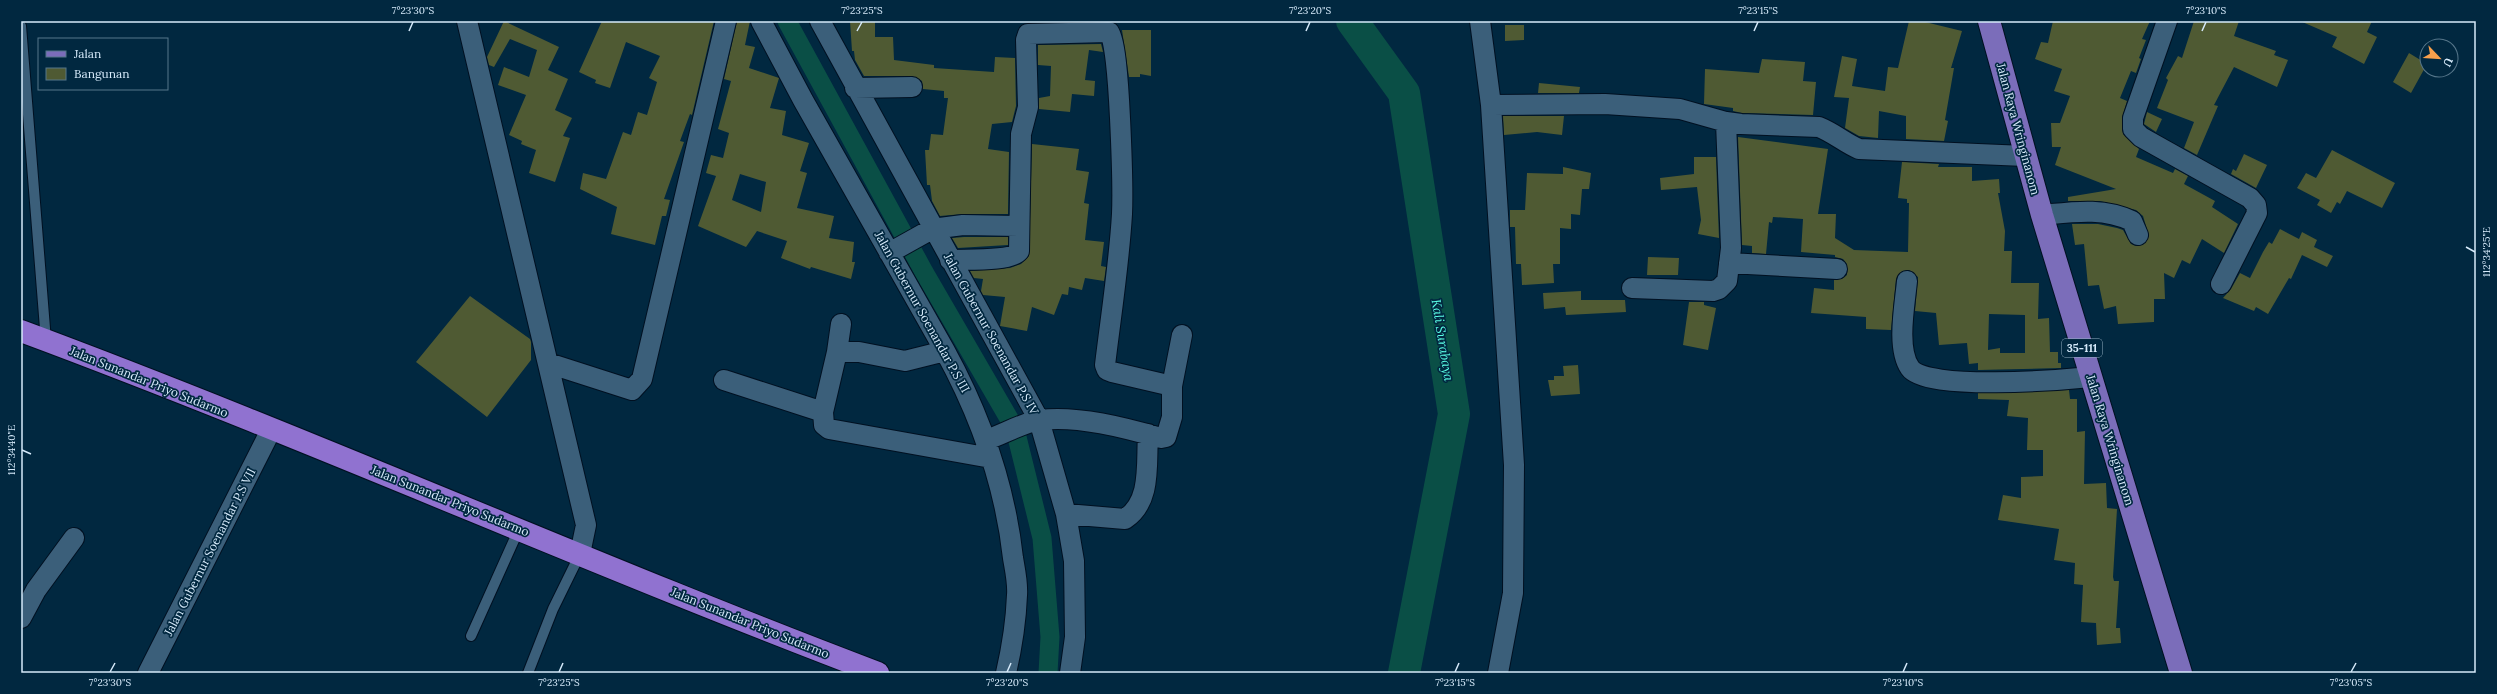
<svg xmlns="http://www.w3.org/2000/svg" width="2497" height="694" font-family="Lora,serif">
<rect width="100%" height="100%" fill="#012840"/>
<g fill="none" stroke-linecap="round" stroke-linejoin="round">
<path stroke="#0a4f46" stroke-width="19" d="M787,21L924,272L1015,429L1042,538L1050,637L1048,673"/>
<path stroke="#0a4f46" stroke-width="32" d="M1352,21L1404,93L1454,414L1404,673"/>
</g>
<path fill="#4f5a33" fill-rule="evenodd" d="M504,21L559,47L548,70L568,79L555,110L572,118L563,136L570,138L555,182L529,173L536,150L521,144L522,141L509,135L526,95L498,85L504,67L529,77L537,50L510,39L494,67L489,65L487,57Z
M602,21H714L692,115L690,114L680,141L684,142L664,199L670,200L666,216H662L655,245L611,234L617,207L580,189L583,173L606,179L623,132L631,135L638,112L647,115L657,82L649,78L660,56L626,42L610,88L595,83L596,80L579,72Z
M737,21H750L745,45L755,47L749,68L779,78L770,108L786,111L782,135L809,143L800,171L807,173L797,208L834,216L829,238L854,242L852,262H855L851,279L811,267L810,269L781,258L787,241L757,231L746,247L698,226L716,176L706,173L711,155L723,158L729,133L718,129L731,81L724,79ZM740,174L766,182L761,212L732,200Z
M850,21H875V37H893L894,60L934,65V68L994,72L995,57L1015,58L1016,106L1012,122L992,124L988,149L1009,152L1008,214H963L940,216L932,201L930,185H927L925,150H929L931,134L943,135L948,98H944V91L923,89L922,81L912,76H864L855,60L854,51H852Z
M1909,21H1921L1962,31L1951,68H1954L1945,120L1948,121L1944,141L1906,139V116L1879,111L1878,138L1859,136L1845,128L1849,98L1834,97L1842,56L1857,59L1852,86L1885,91L1888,67L1898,68Z
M2053,21H2150L2142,39L2146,40L2139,58L2141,59L2136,73L2131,71L2120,98L2127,101L2122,118L2123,134L2139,149L2136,157L2173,173L2175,169L2188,176L2184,184L2215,201L2212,207L2238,224L2224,253L2202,239L2190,264L2182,260L2174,278L2164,273L2165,299H2154V322L2118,324L2116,306L2104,309L2099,285L2088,286L2084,244L2075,245L2072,224H2098L2117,228L2123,230L2131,244L2136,246L2143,245L2149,236L2143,216L2136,210L2100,201H2068V197L2116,189L2055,165L2061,147H2052L2051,123H2060L2070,96L2054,91L2062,69L2035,59L2041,42L2048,43Z
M2194,21H2239L2234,36L2276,51L2274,55L2288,60L2277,87L2234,67L2214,105L2218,106L2197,155L2184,148L2194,122L2157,108L2168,80L2166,78L2178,56L2182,58Z
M2300,21H2372L2367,32L2377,37L2364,64L2332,47L2337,37Z
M1505,25H1524V40L1505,41Z
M1122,30H1151V76L1140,74V77H1129Z
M1101,44L1103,52L1089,50L1085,80L1095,81L1094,96L1072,94L1070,112L1039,109V98L1050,96L1051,66L1038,65V45Z
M2409,53L2427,64L2411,93L2393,82Z
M1762,59L1805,62L1803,81L1816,82L1813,115L1742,113L1733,111V108L1704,104L1705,69L1759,73Z
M1539,83L1580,87L1579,93H1538Z
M2147,112L2162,119L2156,132L2144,124Z
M1503,116H1564L1562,135L1537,132L1504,135Z
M1738,137L1828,149L1818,214H1836L1835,238L1854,250L1908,252L1909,203H1907V199L1898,198L1902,162L1939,164L1938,167H1972V181L1999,179L2000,193H1998L2005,231L2004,251H2012L2011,283H2039L2038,319L2049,318L2050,352H2058V363H2061V368L1978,370V363L1969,364L1967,343L1939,345L1936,313L1915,311L1918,277L1909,270L1902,271L1896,279L1891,330L1866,329V317L1811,313L1814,288L1834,290V280L1842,279L1847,275V264L1843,259L1835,257V255L1801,252L1803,219L1773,217L1772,223L1769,222L1766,254L1752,253V246L1742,245ZM1989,314L2025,315V353H2000V348L1988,350Z
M1032,144L1079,149L1076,170L1089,172L1084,203L1089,204L1085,240L1104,242L1101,266L1106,267L1104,281L1085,278L1082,290L1069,287L1068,295L1062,294L1054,315L1032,307L1027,331L1000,326L1005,297L983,295L981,291L983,279L974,278L970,271L1010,268L1021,264L1029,256Z
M2332,150L2395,183L2382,208L2347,191L2340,204L2337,202L2331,213L2317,205L2320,200L2297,188L2306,173L2316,178Z
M2244,154L2267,165L2256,188L2231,174L2233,169L2236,171Z
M1694,157H1716L1719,238L1698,234L1701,220L1697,187L1661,190L1660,178L1694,174Z
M1563,167L1591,173L1589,189H1582L1580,215L1571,214V229L1560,228V264H1553L1554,283L1522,285L1521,264H1516L1515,227H1510V210H1525L1527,173L1563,174Z
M2280,229L2299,239L2302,232L2317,240L2314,247L2333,256L2327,267L2302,255L2291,279L2289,278L2268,314L2256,307L2254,311L2223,298L2231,289L2240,273L2250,278L2263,252L2269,242L2272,244Z
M964,237H1008V245L958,248L952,238Z
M1648,257L1679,258L1678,275H1647Z
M1581,291V300H1625L1626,312L1566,315L1565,307L1544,309L1543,293Z
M470,296L530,339L531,342V360L487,417L416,362Z
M1689,302H1704V305L1716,308L1708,350L1683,345Z
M1578,365L1580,394L1551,396L1548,380H1554V376H1564L1563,366Z
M2069,390L2070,399H2077V432L2085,431L2084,484L2106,483L2107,508L2117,509L2113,577L2114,581H2119L2116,628H2120L2121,643L2097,645L2096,623L2081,622L2083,585L2074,584L2075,563L2054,560L2059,529L1998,520L2003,495L2021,498V477L2043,476V450H2027L2028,418L2007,416L2009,400L1978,399V393Z"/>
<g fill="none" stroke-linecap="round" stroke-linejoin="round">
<g stroke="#001021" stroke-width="12">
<path id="service" d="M21,26L46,341
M471,636L519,529
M528,673L553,609L580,554"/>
</g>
<g stroke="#001021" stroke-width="22">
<path id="minor" d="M467,21L586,525L580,554
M761,21L803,100L945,351C980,415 1005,486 1013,558C1015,570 1018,583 1017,595C1016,621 1012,647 1006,673
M820,21L1039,420L1066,514L1074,561L1075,637L1070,673
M1480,21L1491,105L1514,465L1513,593L1498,673
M2167,21L2133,118V129L2141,137L2250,198L2256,205L2257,213L2221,284
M855,88L912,87
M1491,105L1605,104L1680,109L1726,122L1741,124L1819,127C1834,133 1845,143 1859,149L2025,156
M2042,215C2073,212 2103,207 2132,221L2138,235
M889,253L932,229L963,225L1018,226
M950,260C965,259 1011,262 1019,251L1021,134L1028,107L1026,40L1028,34L1109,32C1120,42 1123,191 1122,214C1119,265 1111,315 1105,365L1107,370L1112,372L1172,386
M1729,263L1837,269
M1907,281C1905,304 1896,348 1910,368C1926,391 2061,380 2091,377
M1632,288L1713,291L1719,289L1727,281L1731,248L1726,122
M945,351L905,361L859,352H837L823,412L824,425L829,429L991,458
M837,352L841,324
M548,363L632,390L642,379L726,21
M724,380L823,412
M986,440C1002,435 1024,422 1040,420C1077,415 1126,428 1161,438L1166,437L1172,417V386L1182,335
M1066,514L1125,519C1152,501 1146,464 1148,434
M21,618L36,590L74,538
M148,673L271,430"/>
</g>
<g stroke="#001021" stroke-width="24">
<path id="primary" d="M1989,21L2042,215L2181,673"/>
</g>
<g stroke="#001021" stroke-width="24">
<path id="trunk" d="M21,331C309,438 590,564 878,673"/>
</g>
<use href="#service" stroke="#3b5f7a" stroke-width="10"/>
<use href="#minor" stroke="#3b5f7a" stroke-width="20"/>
<use href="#primary" stroke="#7b6dba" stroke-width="22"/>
<use href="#trunk" stroke="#9072d0" stroke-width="22"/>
</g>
<path fill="none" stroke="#d6eafa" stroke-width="1.5" d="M409,31L413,22M857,31L862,22M1306,31L1310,22M1754,31L1758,22M2202,31L2206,22M2466,247L2475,252M22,450L31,454M110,672L115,663M559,672L563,663M1007,672L1011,663M1455,672L1459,663M1903,672L1907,663M2351,672L2356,663"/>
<g text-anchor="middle" stroke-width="3.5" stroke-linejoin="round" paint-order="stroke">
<rect fill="#012840" stroke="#96b0c2" stroke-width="1" x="2062" y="339" width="40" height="18" rx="3"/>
<g font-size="11" font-weight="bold" fill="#d6eafa">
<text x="2082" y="352">35-111</text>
</g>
<g font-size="12" fill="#d6eafa" stroke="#012840">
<text transform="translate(2018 129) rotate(75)" y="4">Jalan Raya Wringinanom</text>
<text transform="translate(922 312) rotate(61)" y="4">Jalan Gubernur Soenandar P.S III</text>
<text transform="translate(991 334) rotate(61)" y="4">Jalan Gubernur Soenandar P.S IV</text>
<text transform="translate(149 382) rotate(22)" y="4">Jalan Sunandar Priyo Sudarmo</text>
<text transform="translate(2110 440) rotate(73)" y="4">Jalan Raya Wringinanom</text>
<text transform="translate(450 501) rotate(22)" y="4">Jalan Sunandar Priyo Sudarmo</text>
<text transform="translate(210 552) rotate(-63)" y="4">Jalan Gubernur Soenandar P.S VII</text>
<text transform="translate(750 623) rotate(22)" y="4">Jalan Sunandar Priyo Sudarmo</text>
</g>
<g font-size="13" font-style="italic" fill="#59fbe3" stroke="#012840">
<text transform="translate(1443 340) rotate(81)" y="5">Kali Surabaya</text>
</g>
</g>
<rect width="2497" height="694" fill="none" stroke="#012840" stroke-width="44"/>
<rect x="38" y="38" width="130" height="52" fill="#012840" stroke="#56768a"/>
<rect x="46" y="51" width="20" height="6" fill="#7b6dba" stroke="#56768a"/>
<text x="74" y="58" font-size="12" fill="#d6eafa">Jalan</text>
<rect x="46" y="68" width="20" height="12" fill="#4f5a33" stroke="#56768a"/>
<text x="74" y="78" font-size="12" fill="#d6eafa">Bangunan</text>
<g transform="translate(2439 58) rotate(115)"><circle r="19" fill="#012840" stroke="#56768a"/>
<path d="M0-3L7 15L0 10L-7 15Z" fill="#f9a04c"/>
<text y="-6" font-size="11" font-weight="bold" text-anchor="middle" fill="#d6eafa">U</text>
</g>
<rect x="22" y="22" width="2453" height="650" fill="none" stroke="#d6eafa" stroke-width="1.5"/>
<g font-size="10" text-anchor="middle" fill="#d6eafa">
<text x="413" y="14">7°23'30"S</text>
<text x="862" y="14">7°23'25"S</text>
<text x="1310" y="14">7°23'20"S</text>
<text x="1758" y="14">7°23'15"S</text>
<text x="2206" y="14">7°23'10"S</text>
<text transform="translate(2486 252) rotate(-90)" y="4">112°34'25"E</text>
<text transform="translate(11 450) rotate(-90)" y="4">112°34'40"E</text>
<text x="110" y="686">7°23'30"S</text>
<text x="559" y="686">7°23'25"S</text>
<text x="1007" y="686">7°23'20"S</text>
<text x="1455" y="686">7°23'15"S</text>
<text x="1903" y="686">7°23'10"S</text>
<text x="2351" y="686">7°23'05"S</text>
</g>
</svg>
